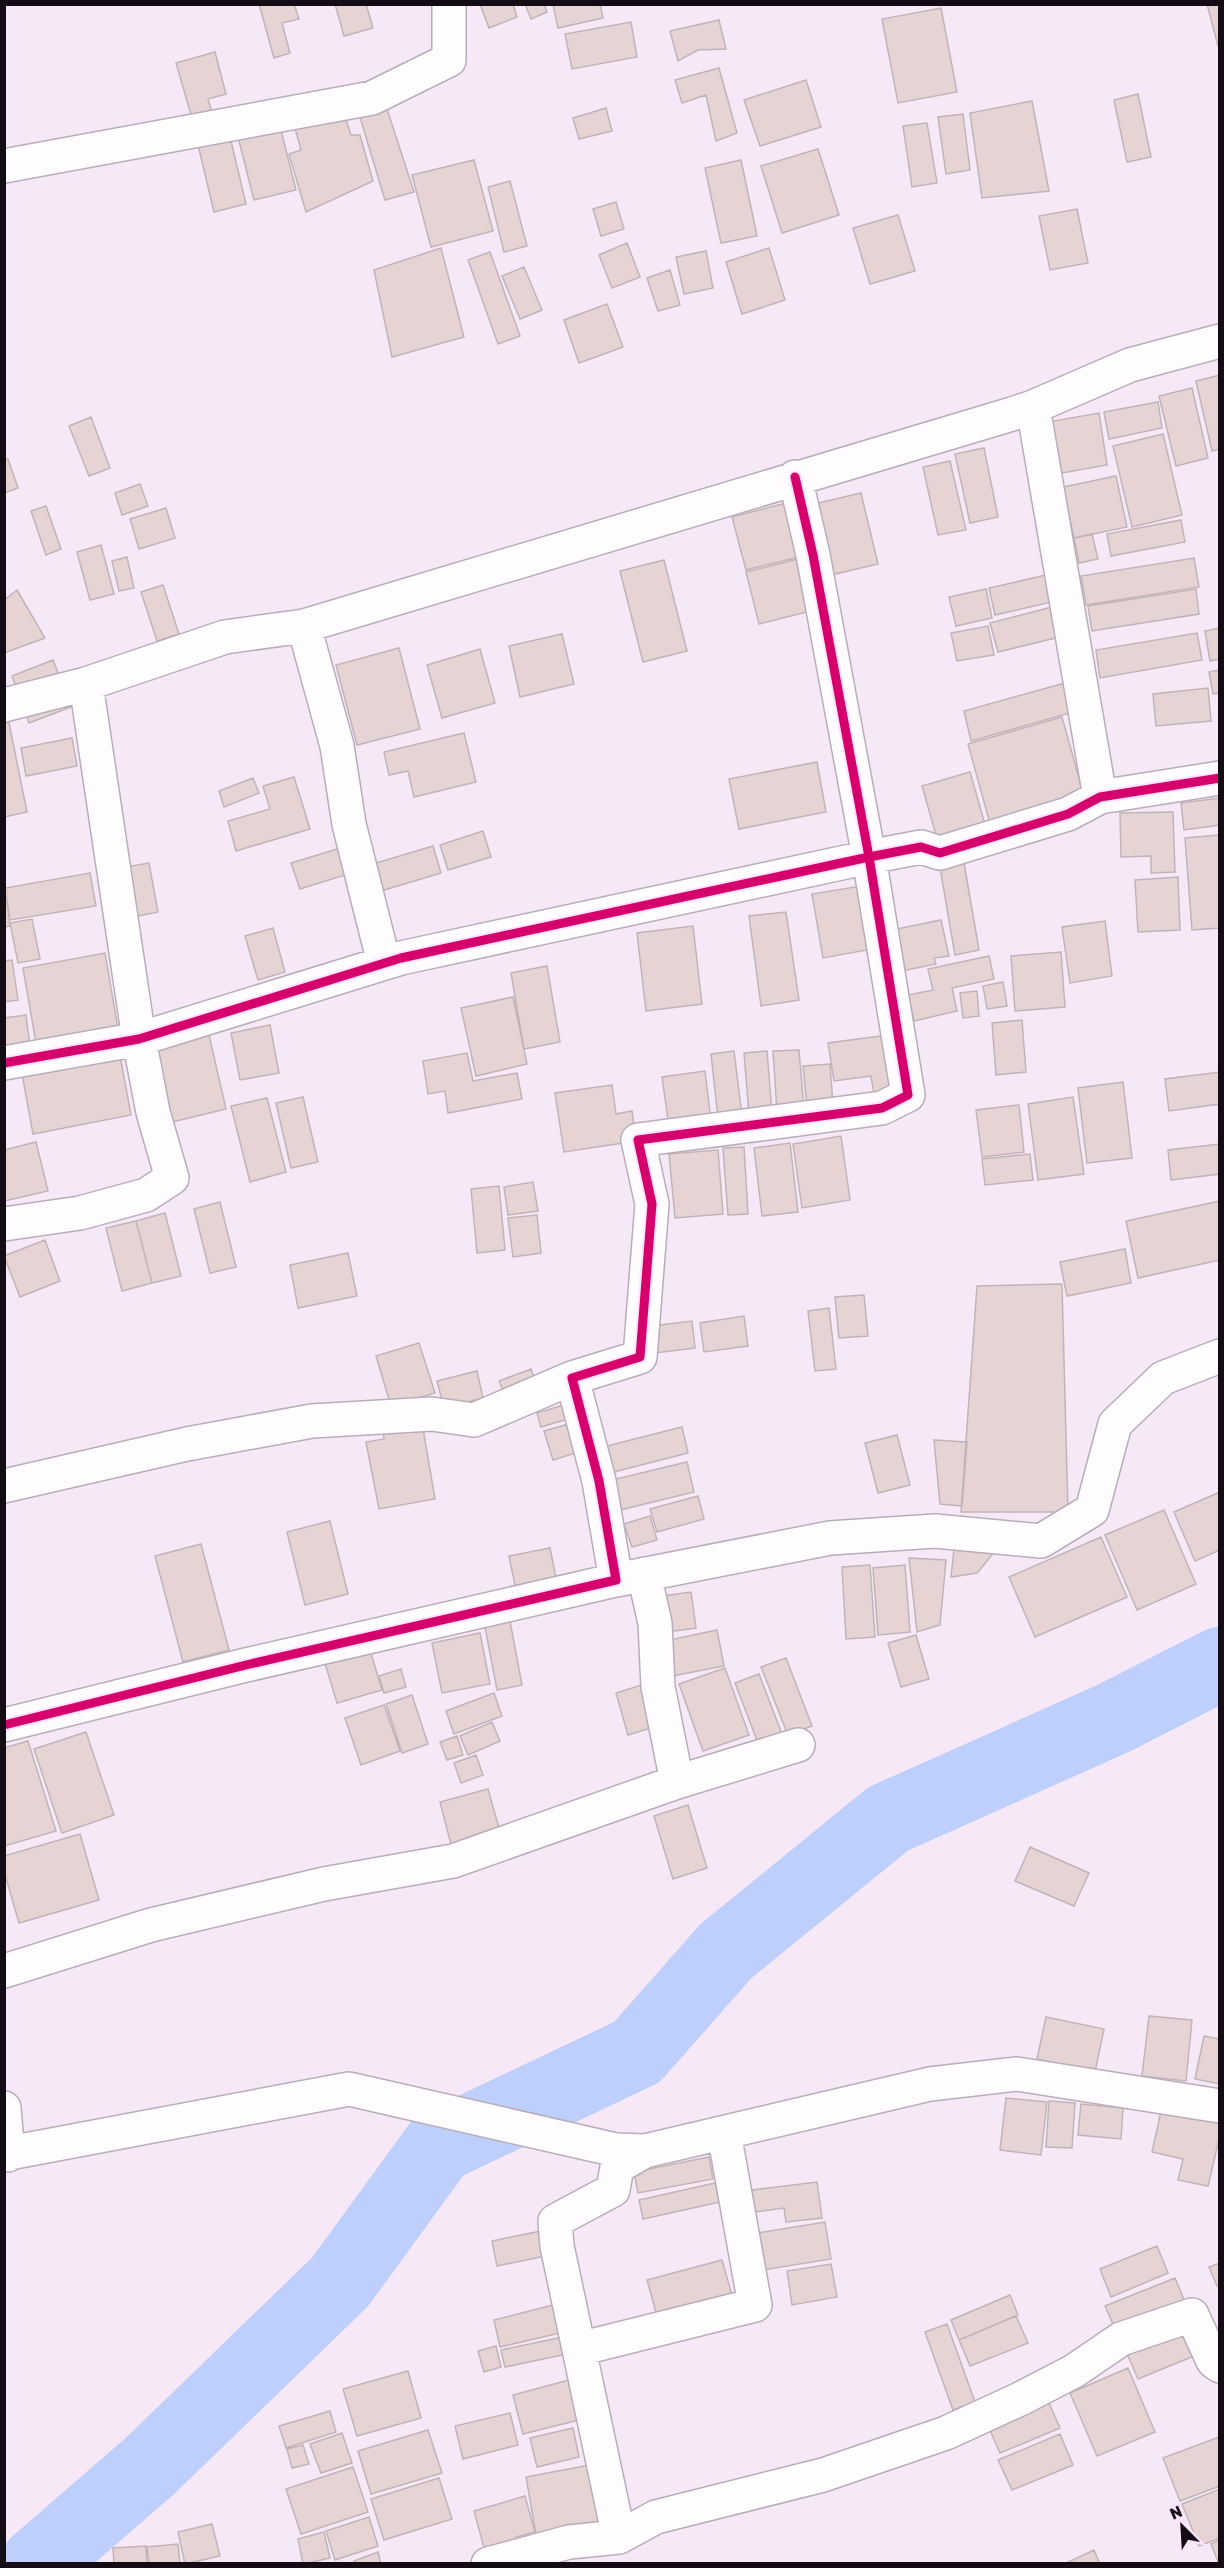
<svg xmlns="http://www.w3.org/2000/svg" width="1224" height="2568" font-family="Rubik,sans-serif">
<rect width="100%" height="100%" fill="#f6e8f7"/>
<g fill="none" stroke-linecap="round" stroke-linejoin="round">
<path stroke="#bdcffa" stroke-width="74" d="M37,2564L151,2465L340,2282L439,2146L637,2052L726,1951L888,1819L1114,1718L1220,1664"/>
</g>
<path fill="#e6d4d4" stroke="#c1b4b8" stroke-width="1.5" d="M259,4H294L299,19L282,23L290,53L274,58Z
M335,4H366L373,28L344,36Z
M480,4H513L517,17L489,28Z
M525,4H544L547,12L531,19Z
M553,4H600L603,18L558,28Z
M1207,4H1220V46H1218Z
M941,8L957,92L898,103L882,19Z
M719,20L726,49L698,50L678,61L670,31Z
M631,22L637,57L572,69L565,34Z
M215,52L226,94L208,99L214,119L194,125L176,63Z
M719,68L737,133L716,141L706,95L682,103L675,80Z
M806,80L821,127L760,146L744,100Z
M1138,94L1151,157L1127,162L1114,100Z
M1032,101L1049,191L982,198L970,113Z
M386,106L414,192L385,200L359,114Z
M606,108L612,131L579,139L573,118Z
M344,113L351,135H360L373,181L306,212L289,154L301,150L295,128Z
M963,114L970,170L946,174L938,117Z
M927,123L937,183L912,187L903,126Z
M280,126L296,190L254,200L238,137Z
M230,137L246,204L214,212L198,145Z
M818,149L839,215L782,233L761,166Z
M474,160L493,231L431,247L412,175Z
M741,160L757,236L721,243L705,168Z
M510,181L527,246L504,252L488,187Z
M616,202L624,229L601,236L593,209Z
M1077,209L1088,263L1050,270L1039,216Z
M898,215L915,271L870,284L853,228Z
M627,243L640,277L612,288L599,255Z
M441,248L464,337L392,357L374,270Z
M769,248L785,300L742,314L726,262Z
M706,251L713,288L684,294L676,257Z
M490,252L520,336L498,344L468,260Z
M524,267L542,310L520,319L502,276Z
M670,270L680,305L658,311L647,278Z
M607,304L623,347L579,363L564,320Z
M1220,375V449L1212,451L1196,381Z
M1192,388L1208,458L1176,466L1159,396Z
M1158,402L1162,428L1109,439L1104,412Z
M1099,413L1107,465L1057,474L1048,422Z
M91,417L110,468L89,476L69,426Z
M1163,434L1182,515L1132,527L1113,446Z
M984,448L998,517L970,523L955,454Z
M8,459L18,488L4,493V460Z
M950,461L966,530L938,535L923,467Z
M1116,476L1127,527L1074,538L1063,487Z
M140,484L148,506L122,515L115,493Z
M861,493L878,564L831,575L814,504Z
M786,503L799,557L746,570L732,517Z
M46,506L61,549L46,555L31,511Z
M166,508L175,538L139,549L130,519Z
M1181,520L1185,542L1111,556L1107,534Z
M1092,534L1098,559L1079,563L1074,538Z
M101,545L114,594L90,600L77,552Z
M127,557L134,588L119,591L112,561Z
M1194,558L1199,587L1086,605L1081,576Z
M798,559L811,611L759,624L746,572Z
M664,560L687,651L643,662L620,571Z
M1055,573L1060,600L995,615L989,588Z
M163,585L179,634L157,641L141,592Z
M986,589L992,618L956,626L949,597Z
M1196,589L1199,614L1092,631L1088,606Z
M17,590L45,638L4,653V600Z
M1060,605L1068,635L998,652L990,623Z
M988,626L994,655L957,661L951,633Z
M1220,628V659L1210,661L1205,631Z
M1197,633L1202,660L1100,678L1096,650Z
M562,634L574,684L520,697L509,646Z
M399,648L420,729L357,745L336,665Z
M480,649L495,703L442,718L427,665Z
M53,660L71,707L29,723L12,676Z
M1220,670V693L1213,694L1209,672Z
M1065,683L1073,712L971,741L964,711Z
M1208,688L1211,721L1156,726L1153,694Z
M1062,717L1085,800L991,827L968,744Z
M8,718L27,812L4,817V719Z
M464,733L476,782L414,797L408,771L389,775L384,752Z
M72,738L77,766L26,776L21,748Z
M817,762L826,812L739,829L729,779Z
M970,772L988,835L940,849L922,786Z
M294,777L310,829L236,851L228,821L270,809L263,786Z
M253,778L259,793L224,807L219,791Z
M1220,798V825L1184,830L1181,803Z
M1173,812L1175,872L1151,873V856L1121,857L1120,813Z
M483,831L491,857L448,870L440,845Z
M1220,835V928L1192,930L1185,838Z
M433,846L441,873L381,891L373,864Z
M344,847L351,873L300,889L291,863Z
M962,851L979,950L955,955L938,856Z
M149,863L158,912L133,917L125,867Z
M90,873L96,906L10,920L5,888Z
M1178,877L1180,930L1138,932L1135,880Z
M867,885L878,948L823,958L812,894Z
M4,901H7L10,926L4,927Z
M786,912L799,1000L761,1006L749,916Z
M32,919L40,959L18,963L10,923Z
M941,920L949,956L934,958L936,964L901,971L892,930Z
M1105,921L1112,976L1070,983L1062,927Z
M693,926L702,1004L646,1011L637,933Z
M273,928L285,972L258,980L245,936Z
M1061,952L1065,1007L1015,1011L1011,956Z
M105,953L118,1029L36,1043L23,968Z
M989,956L994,979L952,988L957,1011L914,1021L908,995L933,990L928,969Z
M12,960L18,1000L4,1002V961Z
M547,966L560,1042L524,1049L511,973Z
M1003,982L1007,1006L987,1009L983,986Z
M977,991L979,1016L963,1018L960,993Z
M513,997L527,1064L476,1076L461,1008Z
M26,1015L31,1054L4,1058V1018Z
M1022,1020L1026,1072L996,1075L992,1023Z
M270,1025L279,1073L240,1080L231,1033Z
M209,1035L226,1109L168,1123L150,1049Z
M888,1035L897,1097L875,1100L871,1076L834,1081L828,1043Z
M119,1050L131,1115L33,1134L21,1068Z
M799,1050L804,1110L777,1112L773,1051Z
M734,1051L742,1116L718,1118L711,1054Z
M767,1051L772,1112L749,1115L744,1053Z
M467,1053L473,1081L517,1073L522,1099L448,1113L445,1091L428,1094L423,1061Z
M830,1064L833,1106L807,1108L803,1066Z
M705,1071L711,1121L669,1127L662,1077Z
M1220,1072V1104L1169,1111L1165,1079Z
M1123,1082L1132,1158L1087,1163L1078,1088Z
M612,1085L616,1114L632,1111L636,1141L564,1152L555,1093Z
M303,1097L318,1162L291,1168L276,1103Z
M1073,1097L1084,1174L1038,1180L1028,1104Z
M267,1098L286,1172L250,1182L231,1106Z
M1019,1105L1024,1152L982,1157L976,1110Z
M841,1136L850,1200L802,1208L793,1144Z
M36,1142L48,1191L4,1201V1150Z
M790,1143L798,1212L762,1216L754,1148Z
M1220,1144V1174L1171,1180L1168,1150Z
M744,1147L748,1214L728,1215L723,1148Z
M718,1150L723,1214L675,1218L669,1154Z
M1030,1154L1033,1180L985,1185L982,1159Z
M533,1182L538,1211L508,1215L504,1187Z
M499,1186L505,1250L477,1253L471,1189Z
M1220,1201V1260L1138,1278L1126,1221Z
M220,1202L236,1267L210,1273L194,1209Z
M165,1213L181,1276L152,1283L136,1221Z
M537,1215L541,1253L513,1257L508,1218Z
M136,1221L152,1283L122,1291L106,1228Z
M45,1240L60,1281L20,1297L4,1256Z
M1125,1249L1131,1283L1067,1296L1060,1262Z
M348,1253L357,1296L298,1308L290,1265Z
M1062,1284L1068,1512H961L977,1286Z
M864,1295L868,1336L839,1338L835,1297Z
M829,1308L836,1369L815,1371L808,1311Z
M744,1316L748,1346L704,1352L700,1323Z
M692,1321L695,1348L655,1353L652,1326Z
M419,1343L435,1393L391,1406L376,1356Z
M531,1369L536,1384L505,1395L499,1381Z
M477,1371L483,1398L444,1408L437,1381Z
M574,1402L578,1416L541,1427L537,1413Z
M421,1417L435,1499L379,1509L366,1442L384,1439L382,1424Z
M579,1421L588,1449L553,1460L544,1431Z
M682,1427L688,1453L610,1473L603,1447Z
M897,1435L910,1485L878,1493L865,1443Z
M934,1440L967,1442L962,1506L940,1504Z
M687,1462L694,1492L620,1510L612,1480Z
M1220,1492V1550L1195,1561L1174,1512Z
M698,1496L704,1519L657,1532L650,1509Z
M1164,1510L1196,1584L1137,1610L1105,1535Z
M650,1516L657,1540L632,1547L624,1524Z
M330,1521L348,1594L305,1605L287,1532Z
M1101,1537L1127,1597L1035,1637L1009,1577Z
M955,1540L1000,1545L977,1573L951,1577Z
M201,1544L229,1650L183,1662L155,1556Z
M550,1548L558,1588L517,1595L509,1556Z
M909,1558L946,1560L940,1625L917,1632Z
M870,1565L875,1637L846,1639L842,1567Z
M905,1565L910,1632L878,1635L873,1568Z
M691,1592L696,1628L667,1632L663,1596Z
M510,1621L522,1685L497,1690L485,1627Z
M717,1630L724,1666L672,1676L665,1641Z
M480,1633L490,1684L442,1693L432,1643Z
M916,1635L929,1679L901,1687L888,1643Z
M370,1650L382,1690L337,1703L325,1663Z
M786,1658L812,1726L788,1735L761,1667Z
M725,1668L749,1735L703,1751L679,1684Z
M401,1669L406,1687L384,1693L379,1676Z
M759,1674L782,1734L758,1743L735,1683Z
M645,1684L657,1726L628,1735L616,1693Z
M494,1693L502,1716L454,1734L446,1711Z
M412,1695L428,1744L402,1753L386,1704Z
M384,1705L400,1751L361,1765L345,1718Z
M492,1722L500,1741L468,1755L460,1736Z
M86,1732L114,1815L62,1833L34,1749Z
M457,1736L463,1755L447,1760L440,1742Z
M28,1741L56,1831L4,1846V1748Z
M476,1755L483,1775L461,1783L454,1763Z
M488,1789L502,1839L453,1852L440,1802Z
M688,1805L707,1868L673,1879L654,1816Z
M80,1834L99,1900L19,1923L4,1871V1856Z
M1030,1847L1089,1873L1074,1906L1015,1881Z
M1149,2016L1192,2020L1186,2081L1142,2076Z
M1046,2017L1104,2029L1095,2072L1037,2059Z
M1204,2036L1220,2039V2084L1195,2079Z
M1006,2098L1047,2102L1041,2155L1000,2150Z
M1049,2101L1075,2103L1072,2148L1046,2147Z
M1081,2104L1123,2108L1121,2139L1078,2135Z
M1162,2107L1220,2120V2135L1208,2186L1178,2180L1183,2159L1152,2152Z
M709,2157L713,2179L638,2193L634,2172Z
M817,2182L822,2218L786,2222L784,2208L755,2212L752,2190Z
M715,2183L720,2202L643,2219L639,2200Z
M825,2222L831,2259L763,2270L757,2233Z
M541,2231L546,2256L497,2266L492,2241Z
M1157,2246L1168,2273L1111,2297L1100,2269Z
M722,2260L734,2302L659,2323L647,2280Z
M1220,2263V2286H1217L1209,2267Z
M831,2264L837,2297L792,2305L787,2271Z
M1175,2278L1185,2302L1116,2331L1105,2306Z
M1010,2295L1018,2315L959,2340L951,2320Z
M553,2305L560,2333L500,2347L494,2320Z
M1016,2316L1028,2343L970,2366L959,2340Z
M1186,2323L1199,2354L1138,2379L1125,2349Z
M947,2324L975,2402L953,2410L925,2332Z
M563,2337L567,2354L505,2367L501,2350Z
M496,2346L501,2367L484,2372L478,2351Z
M1128,2368L1155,2432L1097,2456L1070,2393Z
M408,2371L421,2418L357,2436L343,2389Z
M569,2380L579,2420L523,2434L513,2395Z
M1045,2394L1060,2428L1000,2453L985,2419Z
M330,2411L336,2432L286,2448L279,2426Z
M510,2413L518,2445L463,2459L455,2426Z
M573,2428L579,2457L537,2467L530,2438Z
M428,2430L442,2473L371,2494L358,2451Z
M342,2433L352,2463L321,2473L310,2444Z
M1060,2434L1073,2465L1012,2490L998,2460Z
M1219,2437L1220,2486L1180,2501L1163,2458Z
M303,2445L309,2464L292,2468L287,2449Z
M590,2465L599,2522L536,2534L526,2477Z
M353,2467L368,2512L301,2534L286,2489Z
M439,2478L452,2519L384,2540L371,2499Z
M1220,2489V2538L1199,2546L1182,2504Z
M525,2496L535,2532L516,2537L520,2554L488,2562L474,2511Z
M369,2517L378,2546L335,2560L326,2531Z
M212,2524L220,2556L185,2564L178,2532Z
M324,2532L330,2558L303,2564L298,2539Z
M1220,2540V2564H1219L1211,2544Z
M178,2544L180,2564H149L147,2547Z
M146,2546L147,2564H114L113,2548Z
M1094,2550L1100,2564H1064Z
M378,2552L381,2564H355L354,2561Z"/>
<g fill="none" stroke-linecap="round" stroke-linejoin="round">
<g stroke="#b8aeb9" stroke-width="36">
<path id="street" d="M4,166L372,98L449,60V4
M1033,407L1100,797
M304,626L337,746L349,824L384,963
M4,705L86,684L225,637L304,626L1012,414L1033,407L1130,365L1220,341
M4,1063L139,1039L401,958L869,857L813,555L795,477
M4,1224L80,1213L146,1195L172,1178L153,1112L139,1039L86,684
M4,1486L187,1444L312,1421L432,1414L474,1420L572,1378
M644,1574L655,1623L658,1687L677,1782
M616,1580L830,1538L935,1531L1041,1541L1092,1510L1115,1424L1163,1378L1220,1356
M4,1725L246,1665L616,1580L599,1481L572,1378L640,1357L652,1204L638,1140L882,1108L908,1095L869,857L921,847L940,853L1068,814L1100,797L1220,778
M4,1971L151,1925L324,1884L453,1861L677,1782L798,1745
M4,2108L8,2155
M645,2151L617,2167L613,2190L555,2221L557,2246L619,2537L656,2517L823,2475L946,2433L1020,2399L1074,2371L1121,2339L1192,2315L1213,2361L1220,2366
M4,2154L349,2089L616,2150L645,2151L930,2084L1017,2074L1220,2106
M579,2349L755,2305L724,2133
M488,2564L569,2542L619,2537"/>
</g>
<use href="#street" stroke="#fefcfe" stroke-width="33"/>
<g stroke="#fce2fd" stroke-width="13">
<path id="cycleway" d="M4,1063L139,1039L401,958L869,857L813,555L795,477
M4,1725L246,1665L616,1580L599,1481L572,1378L640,1357L652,1204L638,1140L882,1108L908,1095L869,857L921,847L940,853L1068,814L1100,797L1220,778"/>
</g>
<use href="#cycleway" stroke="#d6006c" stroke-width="9"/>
</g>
<rect width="1224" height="2568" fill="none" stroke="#140c15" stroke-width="12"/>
<g transform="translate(1182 2526) rotate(336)" stroke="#fce2fd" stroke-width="4.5" paint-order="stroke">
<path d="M0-4.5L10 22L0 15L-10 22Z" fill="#140c15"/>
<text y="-9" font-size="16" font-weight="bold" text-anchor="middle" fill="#140c15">N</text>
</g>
</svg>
